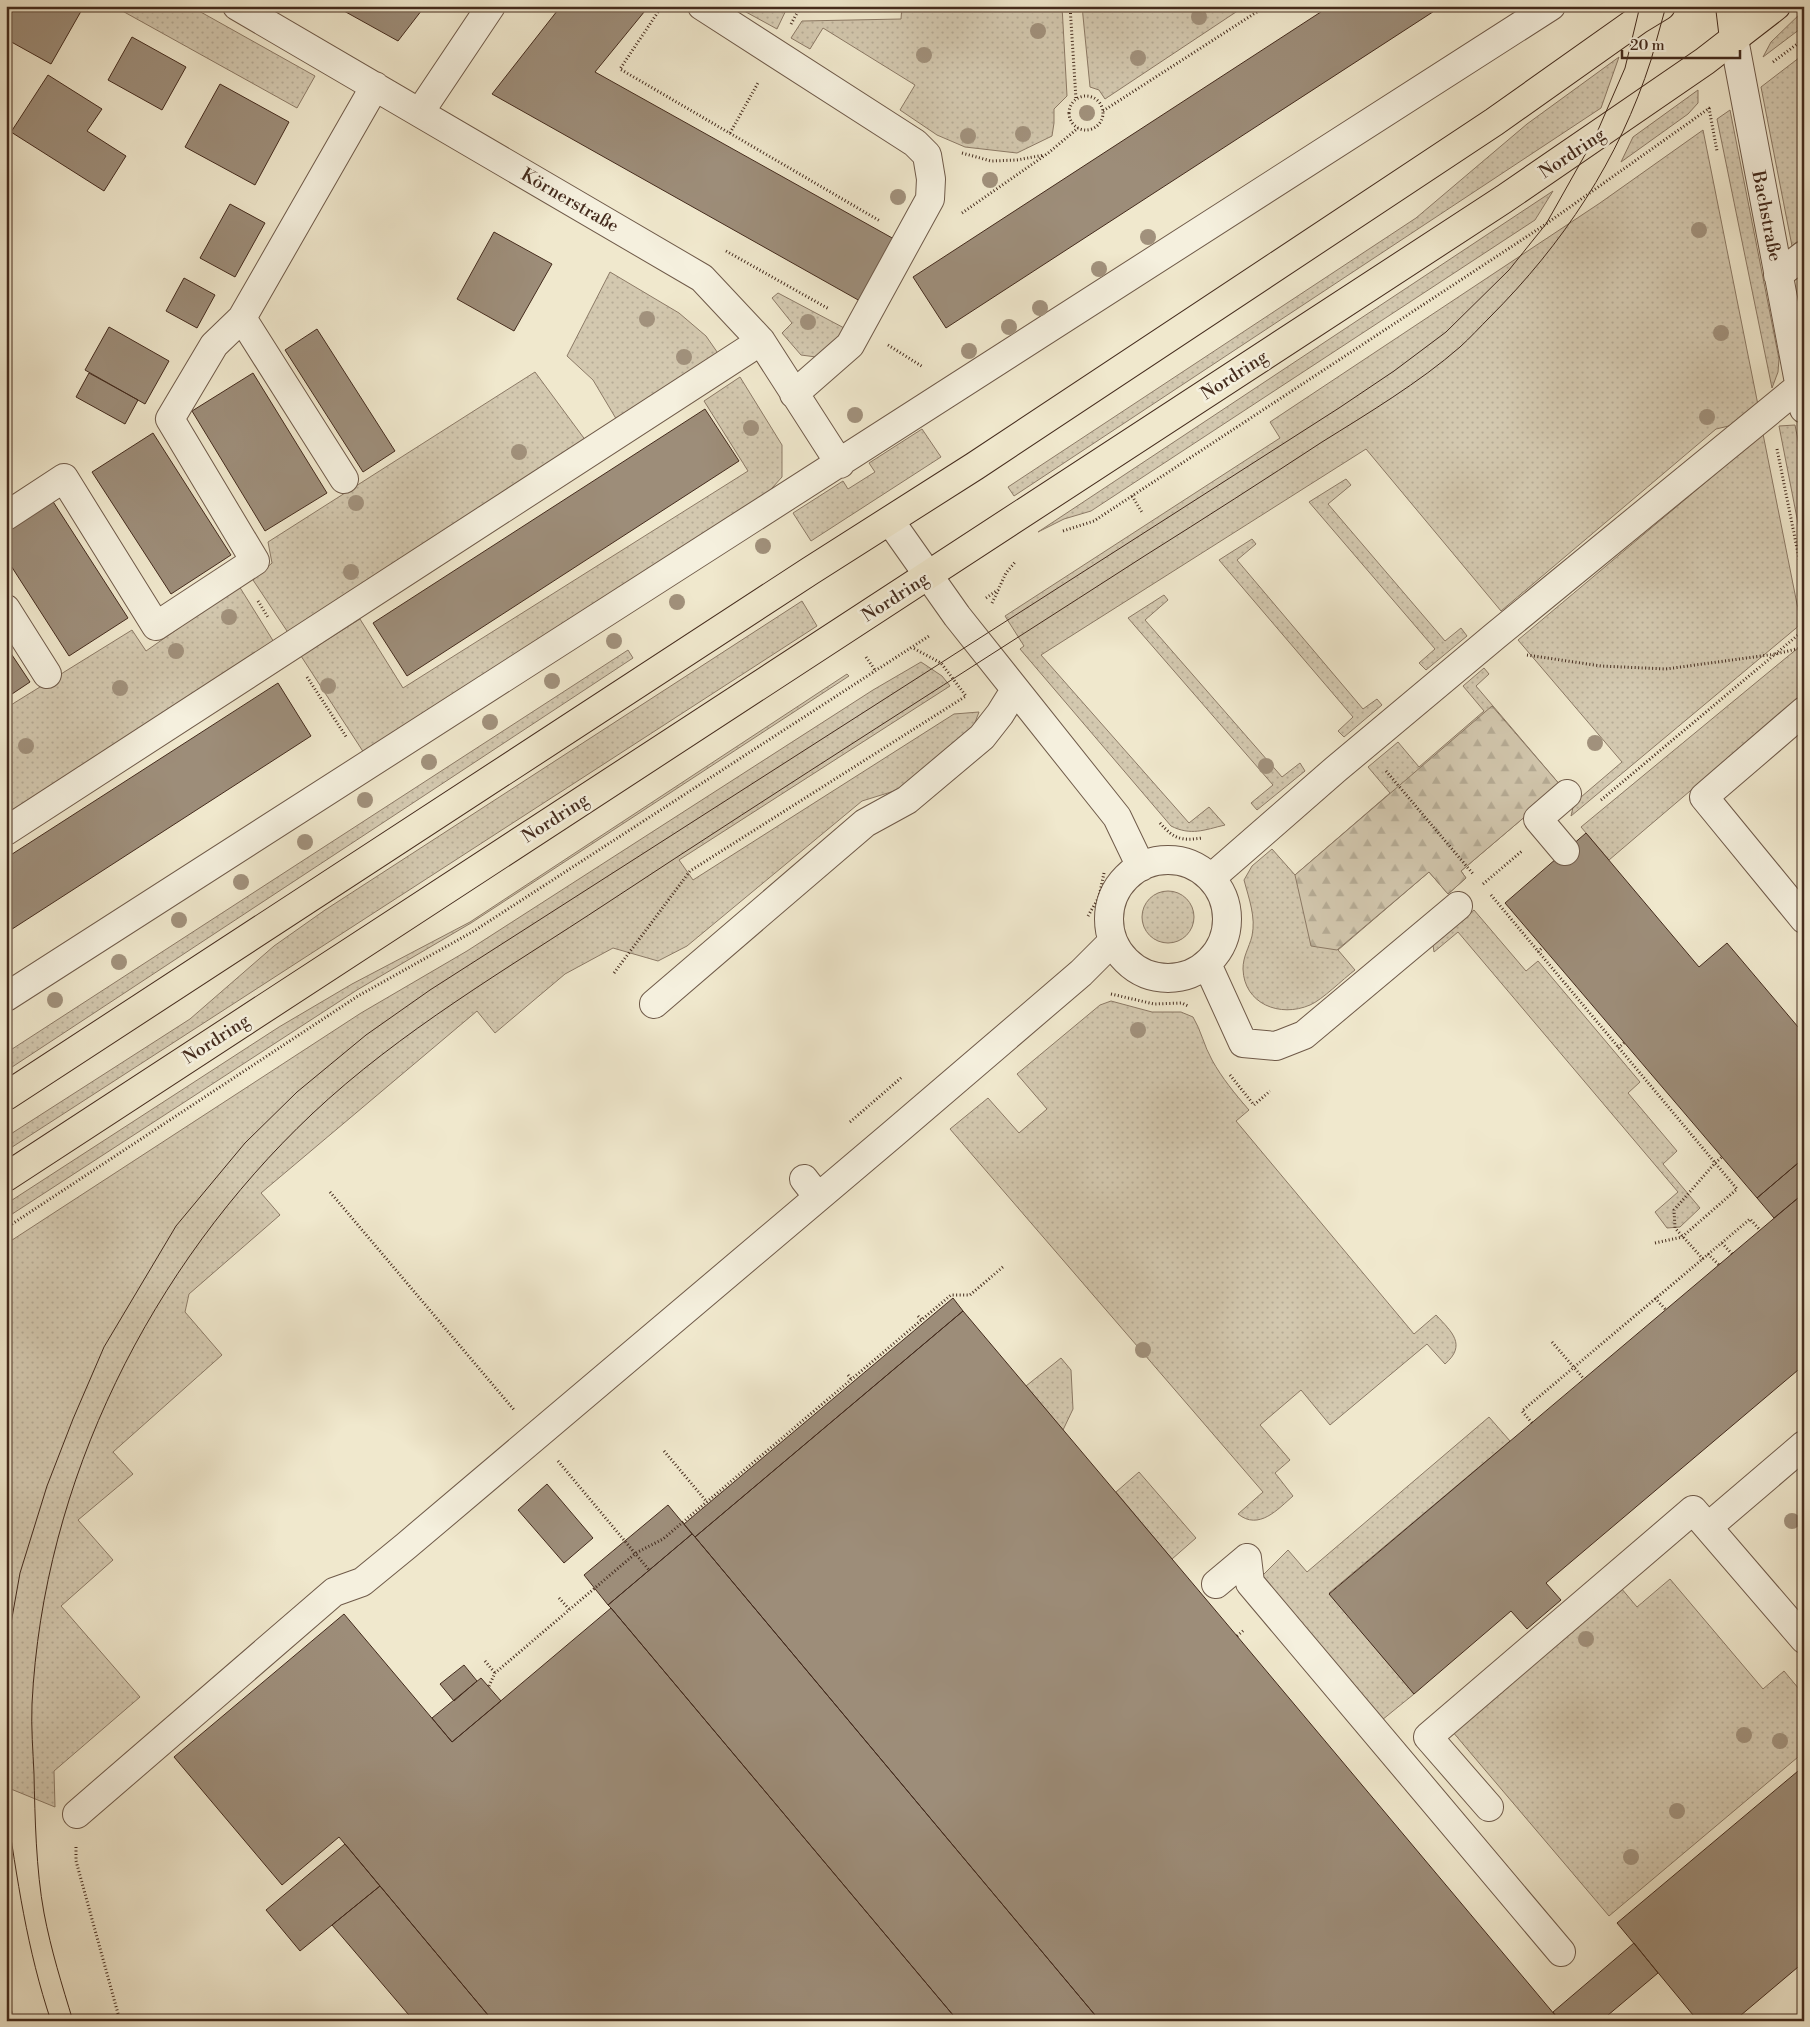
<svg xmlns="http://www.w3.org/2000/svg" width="1810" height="2027" font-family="'Libre Bodoni',serif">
<defs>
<pattern id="grass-dots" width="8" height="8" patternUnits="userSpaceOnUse" patternTransform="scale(1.25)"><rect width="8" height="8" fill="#d3c8af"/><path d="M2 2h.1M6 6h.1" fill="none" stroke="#b6ac96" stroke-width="1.8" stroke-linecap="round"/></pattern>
<pattern id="forest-firs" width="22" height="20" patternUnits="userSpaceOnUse" patternTransform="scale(1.25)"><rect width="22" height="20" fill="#d3c8af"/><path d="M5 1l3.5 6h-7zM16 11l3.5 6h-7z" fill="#b6ac96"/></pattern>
</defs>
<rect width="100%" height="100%" fill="#f0e8cd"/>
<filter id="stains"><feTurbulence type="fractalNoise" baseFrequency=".004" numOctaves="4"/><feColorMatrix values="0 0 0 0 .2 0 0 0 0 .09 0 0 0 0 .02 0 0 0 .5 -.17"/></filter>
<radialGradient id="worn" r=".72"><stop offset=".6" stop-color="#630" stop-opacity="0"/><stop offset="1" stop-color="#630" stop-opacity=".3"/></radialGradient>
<path fill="url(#grass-dots)" stroke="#8c7a66" d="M118,6H190L315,76L297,108L117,8Z
M735,6H788L777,29Z
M902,6H1062L1067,96L1054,109V123L1052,136L1017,153L965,147L937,135L900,110L915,85L823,28L810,49L791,38L802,21L901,19Z
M1082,6H1245L1105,99L1099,90L1090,87Z
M1804,10V26L1763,57L1771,42Z
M1804,54V236L1792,246L1761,87Z
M1619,57L1601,108L1014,496L1008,487L1416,218L1527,124Z
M1698,90V103L1688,114L1621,162L1633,137Z
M1730,110L1779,359L1778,372L1772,388L1717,119Z
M1703,130L1758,405L1733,425L1716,429L1501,611L1366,449L1041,655L1189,823L1209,807L1225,825C1204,830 1191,836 1171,826L1020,649L1024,646L1005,616L1280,438L1270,422L1600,203Z
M1553,191L1535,220L1091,511L1064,519L1038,532Z
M610,272L679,313L706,336L722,359L621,427L593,380L567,356Z
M778,293L846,329L835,350L816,357L801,355L782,333L792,323L772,298Z
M535,372L589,445L291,637L253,580L272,563L268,542Z
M740,377L782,445V477L763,498L364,753L301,656L360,619L403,688L748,471L704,401Z
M1795,425L1804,470V554L1779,426Z
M922,429L941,457L811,541L793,513L843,481L848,489L875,472L869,463Z
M1763,434L1801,624L1571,816L1574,803L1622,762L1518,640Z
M1346,479L1351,485L1328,504L1445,641L1461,628L1467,636L1426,670L1419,663L1435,649L1309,502Z
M1252,539L1256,544L1237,560L1363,709L1377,699L1382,705L1344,737L1338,731L1353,717L1219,560Z
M239,586L277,647L6,815V708L132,630L146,651Z
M1164,595L1168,600L1145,620L1282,777L1300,763L1305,771L1257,810L1251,803L1273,785L1128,618Z
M802,601L817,626L6,1151V1137L190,1019L274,946L325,910Z
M1804,643V694L1609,860L1581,827Z
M628,650L633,658L6,1071V1053Z
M921,662L942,676L950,686L679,860L693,880L954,714L979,712L973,728L904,788L862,801L687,946L658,961L613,948L565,974L495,1033L477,1011L261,1193L280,1215L189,1294L185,1312L222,1355L113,1452L133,1474L78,1520L113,1560L61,1606L140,1697L54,1771L55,1807L6,1787V1244L361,1013L467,951L873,690Z
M1484,668L1489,674L1476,686L1561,786L1461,871L1466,878L1448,894L1429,872L1338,950L1355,970C1343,979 1322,1000 1310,1005C1280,1018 1244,1004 1243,969C1243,956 1249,948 1252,936C1256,917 1249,899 1244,880L1252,866L1272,849L1295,875L1390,793L1368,767L1398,742L1419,767L1484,711L1463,686Z
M847,674L849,676L471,923L357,990L6,1218V1204L279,1027L352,984L470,922Z
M1142 917a26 26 0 1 1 52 0a26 26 0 1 1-52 0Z
M1474,910L1526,971L1538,961L1640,1082L1628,1093L1677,1151L1663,1164L1700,1208L1680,1227L1667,1228L1655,1212L1678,1192L1458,932L1434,952L1433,945Z
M1111,1001L1152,1012H1181L1193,1017C1201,1030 1204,1046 1212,1060C1222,1078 1235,1094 1249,1110L1236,1121L1414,1334L1436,1315C1452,1332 1467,1345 1445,1364L1427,1344L1330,1425L1301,1390L1260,1425L1290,1460L1275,1473L1293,1496C1278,1509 1259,1531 1238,1514L1263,1492L950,1129L988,1098L1019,1133L1047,1109L1017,1074L1100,1005Z
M1061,1358L1071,1370L1073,1409L1063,1430L1026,1386Z
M1489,1417L1510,1441L1329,1593L1414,1694L1382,1720L1261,1577L1288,1550L1307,1572Z
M1139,1472L1196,1538L1172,1559L1116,1492Z
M1670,1579L1763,1689L1784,1671L1804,1695V1752L1609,1916L1452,1731L1621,1588L1637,1607Z"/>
<path fill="url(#forest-firs)" stroke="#8c7a66" d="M1492,706L1561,786L1461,871L1466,878L1448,894L1429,872L1337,950L1311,946L1295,875Z"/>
<path fill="#9d8d79" stroke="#442b1d" d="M14,6H84L51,64L6,39V20Z
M335,6H425L398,41Z
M561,6H649L595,72L894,239L860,301L492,94Z
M1330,6H1442L946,328L913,277Z
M132,37L186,67L162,110L108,80Z
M48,75L102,109L87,131L126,156L104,191L11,132Z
M220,84L289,122L255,185L185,147Z
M230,204L265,223L235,277L200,258Z
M494,232L552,264L514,331L457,299Z
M184,278L215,295L197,328L166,311Z
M109,327L169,361L145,404L85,370Z
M317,329L395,451L363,472L285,350Z
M89,373L138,400L125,424L76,397Z
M253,373L327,493L265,531L192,411Z
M705,409L739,461L407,676L373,623Z
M153,433L231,555L171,594L92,472Z
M52,500L128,618L69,656L6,558V529Z
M6,646L30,682L6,698Z
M278,683L311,736L6,933V858Z
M1586,833L1699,967L1727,943L1804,1034V1158L1757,1198L1505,903Z
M1804,1158V1193L1774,1218L1757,1198Z
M1804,1193V1365L1546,1583L1561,1600L1527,1629L1511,1611L1414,1694L1329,1594Z
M953,1298L963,1311L695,1537L684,1524Z
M963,1311L1237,1636L1560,2021H1100L695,1537Z
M547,1484L593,1538L564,1563L518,1510Z
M668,1505L692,1534L608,1605L584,1575Z
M692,1534L695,1537L1100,2021H958L611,1608L608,1605Z
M611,1608L958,2021H493L339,1837L282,1885L174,1757L344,1614L452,1742Z
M464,1665L477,1681L454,1701L440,1684Z
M481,1678L501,1701L452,1742L432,1718Z
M1804,1766V1962L1734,2021H1698L1617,1923Z
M345,1844L380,1886L300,1951L266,1910Z
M380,1886L493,2021H414L332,1925Z
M1634,1943L1658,1973L1601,2021H1560L1553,2012Z"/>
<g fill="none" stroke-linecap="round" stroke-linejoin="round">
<g stroke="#6f5a49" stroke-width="30">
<path id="minor" d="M237,6L702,278L761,341L840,464
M702,6L915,143L927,155L931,179L930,199L850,345L794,394
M1734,39L1804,409
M420,112L491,6
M1778,275L1804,255
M242,318L344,479
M6,516L64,478L156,626L255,561L170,419L214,345L242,318L375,86
M890,521L957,616L1117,817L1141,867
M6,609L47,674
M1804,711L1704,797L1804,919
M6,831L761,341
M1565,851L1538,819L1567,794
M1109 919a59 59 0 1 1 118 0a59 59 0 1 1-118 0Z
M1211,878L1336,769L1495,636L1799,387
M1207,964L1243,1043L1276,1046L1304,1035L1458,906
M6,997L1551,6
M654,1004L865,823L907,800L982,737L1000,714L1015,690
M804,1179L818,1197
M1708,1527L1804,1445
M1247,1558L1250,1583L1561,1952
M1216,1584L1247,1558
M1489,1807L1428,1737L1693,1510L1804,1639
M77,1814L334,1592L362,1582L406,1546L893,1134L1081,973L1113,941"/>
</g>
<g stroke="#442b1d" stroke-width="30">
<path id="major" d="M1730,6L1734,39
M6,1096L810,571L975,466L1494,122L1638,20L1661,6
M6,1177L1504,199L1705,61L1776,6"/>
</g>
<path stroke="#442b1d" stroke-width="3" stroke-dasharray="1 2.5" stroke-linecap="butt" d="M662,6L620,69L880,221
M1070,6L1076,99
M791,24L801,6
M1773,62L1804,39
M1069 113a17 17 0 1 1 34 0a17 17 0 1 1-34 0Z
M1709,108L1717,151
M1103,111L1266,6
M730,133L758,83
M962,153L991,161L1017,160L1044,155
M962,213L1047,154L1078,128
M726,251L829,309
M888,345L923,367
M1777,449L1804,583
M1132,496L1143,514
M1063,531L1094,521L1132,496L1546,224L1711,107
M986,598L998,590L1006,573L1016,561
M258,601L269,619
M992,603L998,591
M1527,655L1601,666L1666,669L1776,654L1804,647
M866,657L875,670
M307,677L347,738
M1386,771L1474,875
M1601,800L1804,630
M1160,823C1174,839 1181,841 1202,838
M1483,884L1522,851
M1491,895L1737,1189L1682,1237L1655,1243
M1088,916L1099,897L1104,873
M1538,952L1543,947
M614,973L690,871L966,696L941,663L913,648
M1111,994L1154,1004L1182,1003L1188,1006
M1618,1048L1625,1042
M1230,1075L1254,1105L1270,1091
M850,1122L902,1077
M330,1192L515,1411
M6,1228L358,996L474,931L929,636
M1722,1243L1732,1254
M1708,1254L1719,1265
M1703,1259L1675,1228L1674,1210L1715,1163L1722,1157
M1655,1298L1666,1310
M918,1316L922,1320
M1552,1342L1584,1379
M848,1375L851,1379
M1532,1423L1522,1411L1750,1219L1760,1230
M664,1451L707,1502
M558,1461L649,1570
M559,1598L570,1610
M1237,1636L1244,1630
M485,1661L495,1673
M489,1686L495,1673L636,1553L663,1539L951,1295H970L1004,1266
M76,1847V1861L120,2021
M6,1999L15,2021"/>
<use href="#minor" stroke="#f5f0de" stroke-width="28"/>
<use href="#major" stroke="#f0e8cd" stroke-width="28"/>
<path stroke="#442b1d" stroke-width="1" d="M6,1662L8,1640L20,1573L47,1486L73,1419L104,1347L176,1226L245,1143L297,1092L366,1035L430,990L1339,408L1394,371L1446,332L1509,270L1546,224L1595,137L1625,68L1640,6
M6,1805C17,1878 27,1950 51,2021
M73,2021C62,1985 51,1950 44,1913C36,1870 35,1818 34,1774C33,1751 31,1728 32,1704C43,1481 151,1266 312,1114C400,1031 507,969 607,903C786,785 966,671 1146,555C1205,518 1264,480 1322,442C1367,414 1420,382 1460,347C1470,338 1480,327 1490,317C1563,244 1619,160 1651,60C1656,42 1661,24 1666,6"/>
</g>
<g fill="#a1917c">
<circle cx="1199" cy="17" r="8"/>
<circle cx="1038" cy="31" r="8"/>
<circle cx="924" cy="55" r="8"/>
<circle cx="1138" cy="58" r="8"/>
<circle cx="1087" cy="113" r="8"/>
<circle cx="1023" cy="134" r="8"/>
<circle cx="968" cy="136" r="8"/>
<circle cx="990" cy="180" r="8"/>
<circle cx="898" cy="197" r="8"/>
<circle cx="1699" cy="230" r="8"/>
<circle cx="1148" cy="237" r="8"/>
<circle cx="1099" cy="269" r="8"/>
<circle cx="1040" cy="308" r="8"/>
<circle cx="647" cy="319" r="8"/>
<circle cx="808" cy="322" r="8"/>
<circle cx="1009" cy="327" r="8"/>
<circle cx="1721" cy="333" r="8"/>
<circle cx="969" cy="351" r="8"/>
<circle cx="684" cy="357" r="8"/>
<circle cx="855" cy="415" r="8"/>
<circle cx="1707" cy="417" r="8"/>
<circle cx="751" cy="428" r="8"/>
<circle cx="519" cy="452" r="8"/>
<circle cx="356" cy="503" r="8"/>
<circle cx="763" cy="546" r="8"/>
<circle cx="351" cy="572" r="8"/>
<circle cx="677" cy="602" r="8"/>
<circle cx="229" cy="617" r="8"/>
<circle cx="614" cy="641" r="8"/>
<circle cx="176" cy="651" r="8"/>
<circle cx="552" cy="681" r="8"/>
<circle cx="328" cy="686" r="8"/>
<circle cx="120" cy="688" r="8"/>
<circle cx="490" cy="722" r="8"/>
<circle cx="1595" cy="743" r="8"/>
<circle cx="26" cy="746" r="8"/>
<circle cx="429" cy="762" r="8"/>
<circle cx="1266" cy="766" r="8"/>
<circle cx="365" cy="800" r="8"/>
<circle cx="305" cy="842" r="8"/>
<circle cx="241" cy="882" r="8"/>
<circle cx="179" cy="920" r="8"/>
<circle cx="119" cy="962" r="8"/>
<circle cx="55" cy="1000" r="8"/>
<circle cx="1138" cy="1030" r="8"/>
<circle cx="1143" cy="1350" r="8"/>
<circle cx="1792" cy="1521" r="8"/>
<circle cx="1586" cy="1639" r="8"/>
<circle cx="1744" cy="1735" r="8"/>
<circle cx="1780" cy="1741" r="8"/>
<circle cx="1677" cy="1811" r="8"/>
<circle cx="1631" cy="1857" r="8"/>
</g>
<g text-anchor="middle" stroke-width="5" stroke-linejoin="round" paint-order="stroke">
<g font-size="18" fill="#442b1d" stroke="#f5f0de">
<text transform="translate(1572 153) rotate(-34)" y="6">Nordring</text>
<text transform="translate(570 200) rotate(30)" y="6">Körnerstraße</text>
<text transform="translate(1767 216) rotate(79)" y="6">Bachstraße</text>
<text transform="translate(1234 375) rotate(-33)" y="6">Nordring</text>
<text transform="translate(895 597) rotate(-33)" y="6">Nordring</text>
<text transform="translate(555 818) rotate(-33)" y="6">Nordring</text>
<text transform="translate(216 1039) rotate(-33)" y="6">Nordring</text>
</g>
</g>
<rect width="1810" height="2027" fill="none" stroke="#f0e8cd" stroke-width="25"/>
<rect x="8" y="8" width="1795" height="2012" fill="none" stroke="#442b1d" stroke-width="2.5"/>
<rect x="12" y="12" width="1785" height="2002" fill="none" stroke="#442b1d"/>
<path d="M1622 50v8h118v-8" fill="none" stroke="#442b1d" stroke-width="2.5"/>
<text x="1630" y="50" font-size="15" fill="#442b1d" stroke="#f5f0de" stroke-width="4" paint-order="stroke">20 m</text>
<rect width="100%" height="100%" filter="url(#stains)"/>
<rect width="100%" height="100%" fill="url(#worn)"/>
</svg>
